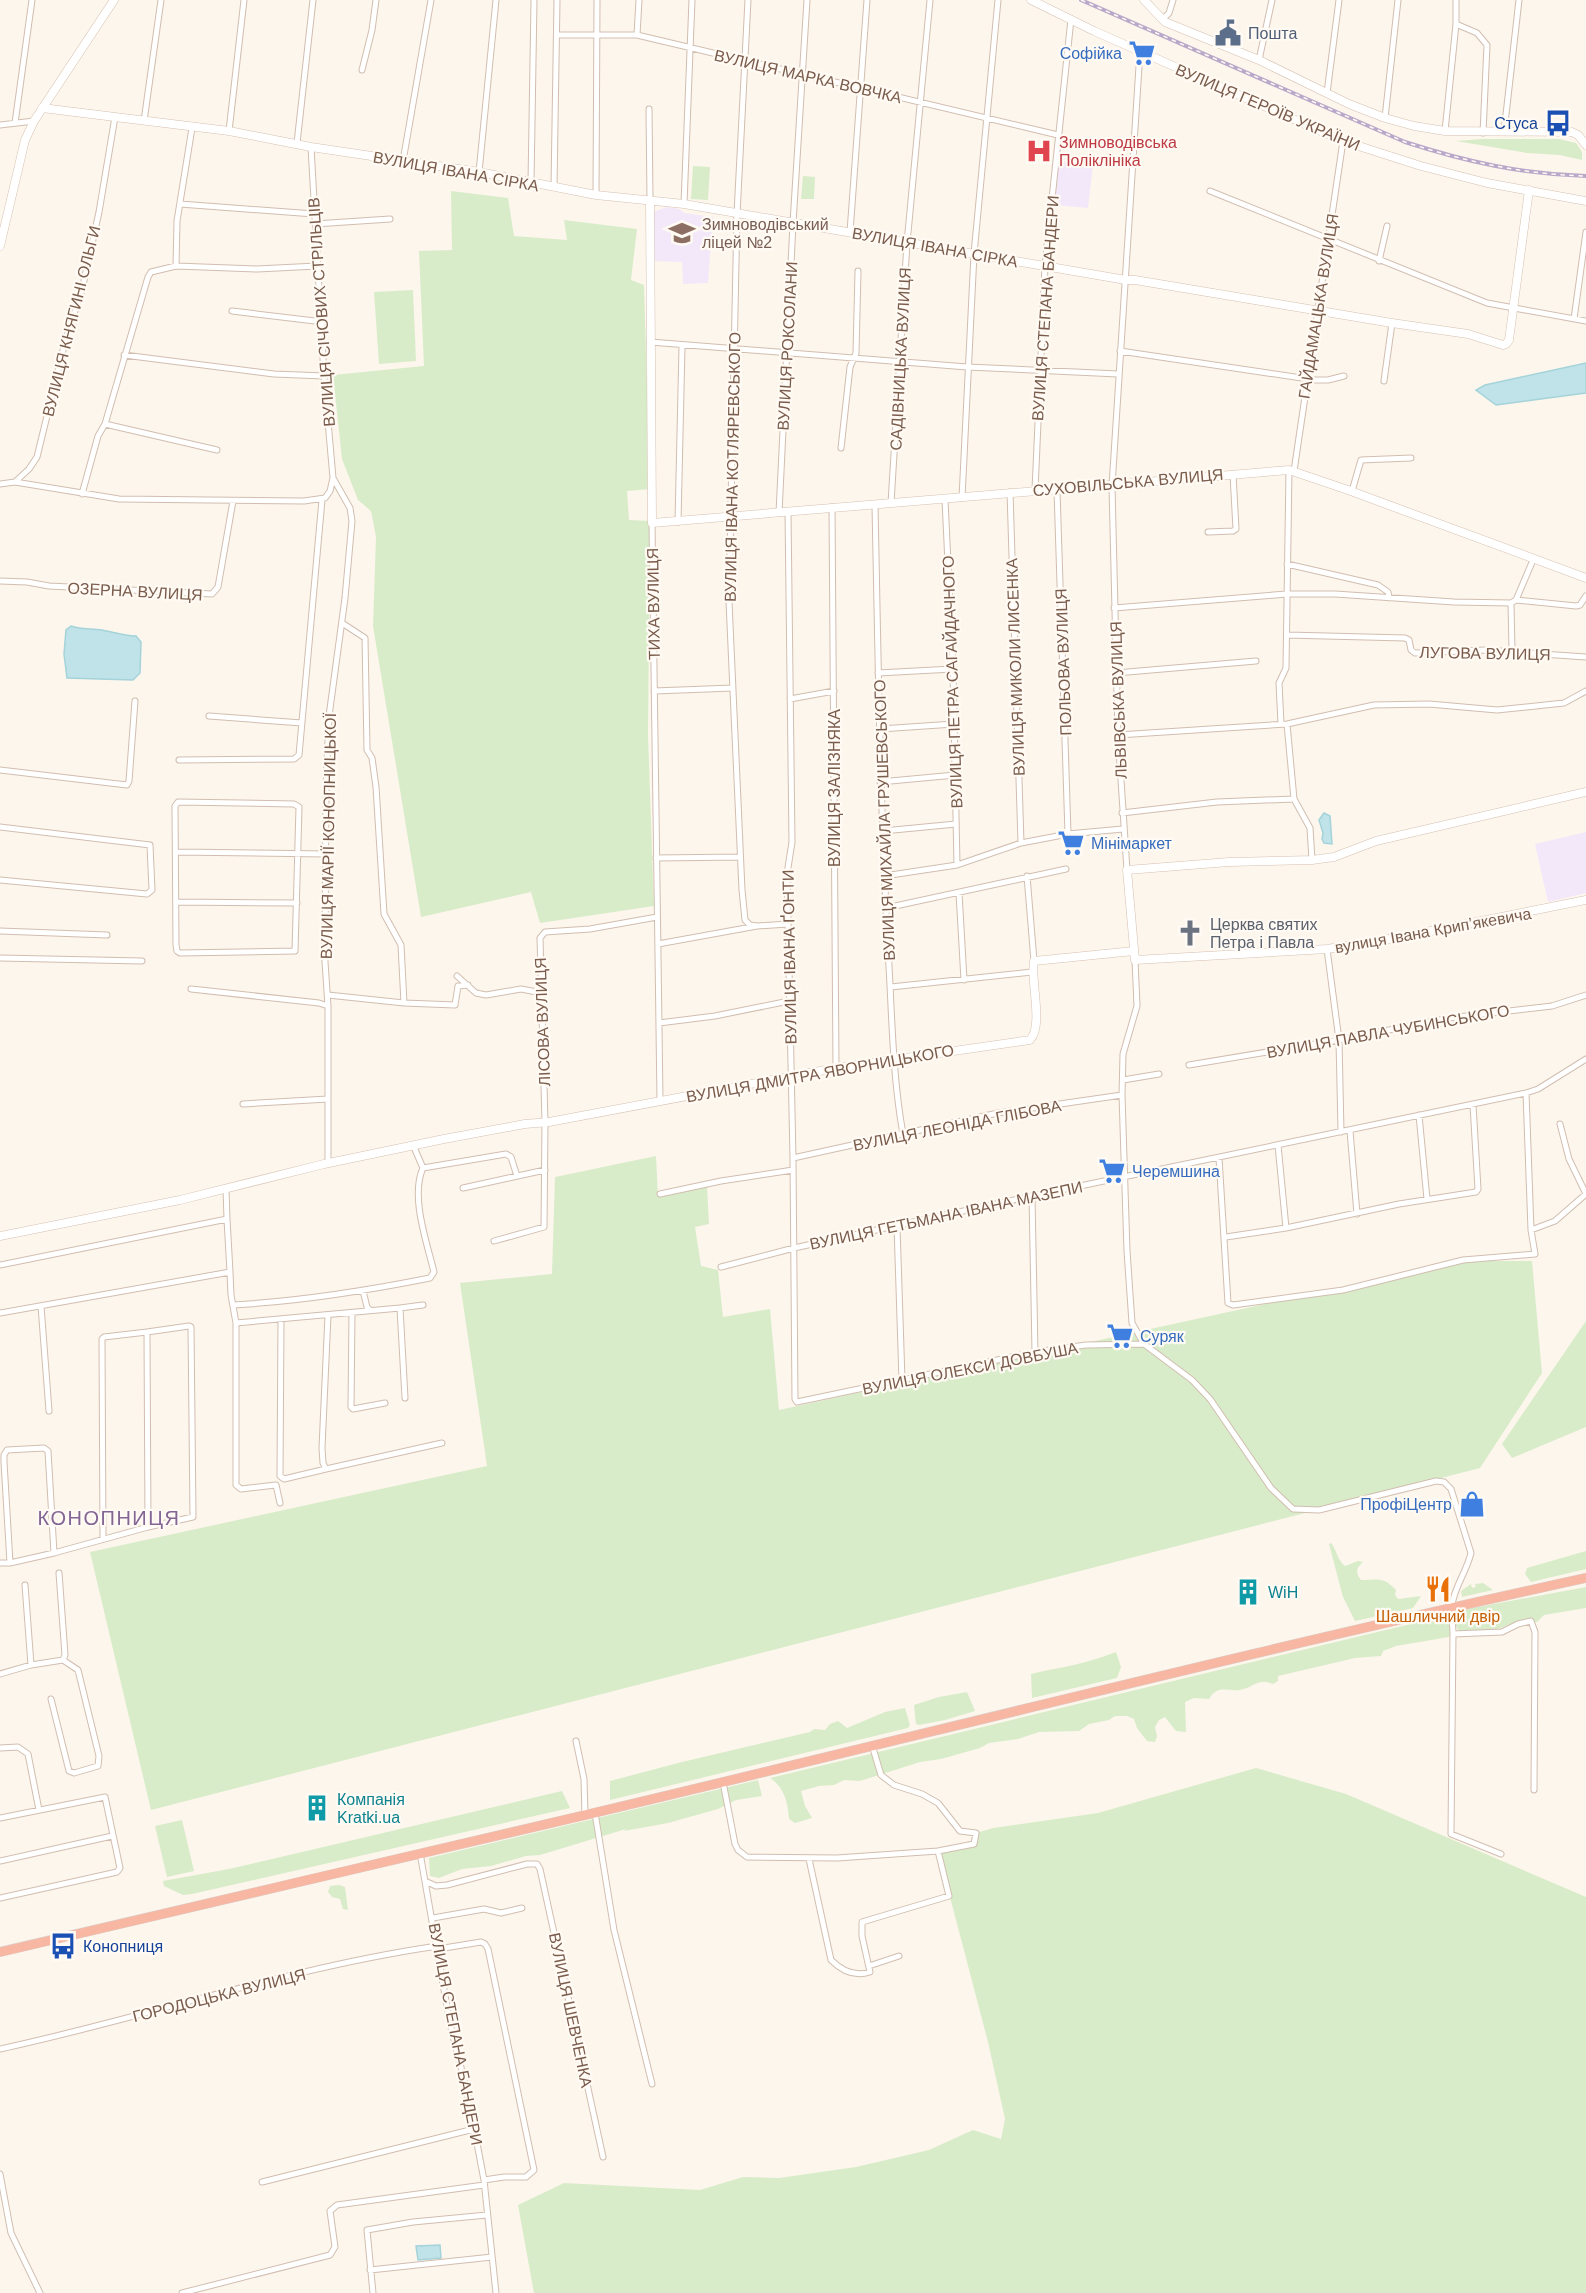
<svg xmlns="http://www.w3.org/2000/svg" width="1586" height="2293" font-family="Helvetica,sans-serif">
<rect width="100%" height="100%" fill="#fdf6ec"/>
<path fill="#f3e8fa" d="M1058,161L1093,165L1088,208L1053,205Z
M667,207L680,209L684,213L713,217L708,283L683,284L682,262L654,261L653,212Z
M1586,832V893L1548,902L1535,844Z"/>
<path fill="#d8ecc9" d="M1482,139H1559L1576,143L1582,152V160L1560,155L1527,153L1456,141Z
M693,166L710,167L708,200L691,199Z
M803,176L815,177L814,199H801Z
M451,191L508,198L514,236L567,240L564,220L637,229L631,280L644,285L650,489L627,491L629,520L650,521L648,735L654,906L540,923L531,892L421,917L373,626L376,537L371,511L358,500L342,459L333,375L424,366L419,251L452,250Z
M413,290L416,361L379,364L374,292Z
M656,1156L658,1197L707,1186L709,1224L695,1227L701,1266L718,1270L723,1317L770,1309L779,1410L1463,1261H1532L1542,1373L1480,1468L151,1810L90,1552L487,1466L460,1283L552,1274L555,1177Z
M1586,1321V1427L1512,1458L1502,1444Z
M1331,1543C1337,1550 1337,1560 1345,1566L1358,1561L1363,1562C1356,1568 1355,1573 1361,1580C1378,1580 1383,1576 1396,1590L1395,1595L1398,1599L1421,1596L1413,1608L1355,1621L1343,1597L1329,1544Z
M1586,1551V1569L1531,1582L1525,1574L1527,1568Z
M1483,1583L1493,1590L1462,1597L1461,1591L1471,1584L1472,1588L1476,1587L1475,1584Z
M1586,1587V1608L1544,1615L1537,1622L1510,1624L1489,1633L1461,1635L1455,1624L1458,1616L1467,1609Z
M1444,1616C1451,1622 1455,1628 1449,1637L1396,1646L1383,1651L1381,1656L1355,1658L1278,1676V1681L1273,1684C1256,1678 1254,1688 1240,1690C1227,1692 1218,1684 1209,1699L1194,1698L1185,1702L1186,1732L1176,1731L1165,1717L1159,1720L1155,1727L1157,1736L1155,1742L1147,1741L1137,1728L1134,1719L1127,1716H1115L1109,1720L1089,1724L1079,1731L1039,1732L1018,1739L989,1743L980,1748L941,1759L920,1762L860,1781L844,1780L834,1785L819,1786L801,1791L805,1806L812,1818L795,1823L789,1819C788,1802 784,1787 770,1778Z
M1116,1652L1121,1667L1117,1678L1032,1698L1031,1674C1061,1667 1086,1664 1116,1652Z
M967,1692L975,1711L945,1720L919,1725L916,1724L914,1705L939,1697Z
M905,1708L910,1725L908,1728L610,1800V1781L682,1762L810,1732L814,1729L825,1730L830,1724L838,1721L847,1728L885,1712Z
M1256,1768L1346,1794L1586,1897V2293H534L518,2205L564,2183L700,2190L743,2177L779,2178L856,2167L929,2150L973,2130L1001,2139L1005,2119L988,2042L938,1851L974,1844L976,1833L993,1828L1098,1813Z
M758,1780L762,1796L736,1800L718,1809L668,1823L624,1831L626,1829L540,1855L526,1856L491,1866L462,1869L439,1878L430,1876L429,1858Z
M562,1791L570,1808L192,1894L183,1895L164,1886L163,1881L229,1869Z
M182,1820L194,1871L167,1877L155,1826Z
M339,1885L345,1887L348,1910L343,1909L340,1899L332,1897L328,1892L330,1886Z"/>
<path fill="#bfe3e8" stroke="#a5d3da" stroke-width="1.5" d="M1586,363V393L1496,405L1476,390L1485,385Z
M71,626C82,630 91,628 102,630C113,632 123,636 136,636L141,642L140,673L133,680L67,678L64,654L66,630Z
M1324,813L1330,816L1332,844L1324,843L1322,839L1323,833L1319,820Z
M440,2245L441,2258L418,2260L416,2246Z"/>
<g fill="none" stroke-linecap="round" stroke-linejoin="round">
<g stroke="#d1beb0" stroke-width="7">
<path id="street" d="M748,0L737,214L729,602L742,890L745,920L750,925L757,926
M1456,0V24L1477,33L1487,45L1483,133
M1163,19L1169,13L1173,0
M557,35H637L1058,135
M637,35L639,0
M1259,60L1272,0
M362,70L372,30L376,0
M1327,93L1339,0
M649,109L650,200
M1385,118L1398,0
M144,121L161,0
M15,123L32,0
M0,125L34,121
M229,131L244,0
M1445,131L1456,24
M1504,132L1519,0
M297,143L313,0
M403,161L431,0
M479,172L496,0
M531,183L534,0
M554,187L557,0
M1210,191L1487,303L1586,321
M596,195L597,0
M180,204L314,214
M684,204L692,0
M315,224L390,219
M850,232L867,0
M1379,261L1387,226
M176,266L177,221L192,128
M232,311L315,321L322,324
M1574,319L1586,232
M650,342L967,367L1118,374
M1120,351L1315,380H1328L1344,376
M124,355L274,374L324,376
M1384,381L1392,323
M105,424L217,450
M841,448L850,367L856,353L858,271
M1294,471L1343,141
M15,482L29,469L37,457L66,338L82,290L99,212L115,117
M0,484L15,482L119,499L304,501L325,498L330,491L333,478L324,376L311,147
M1035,490L1045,265L1071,19
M1057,490L1068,834
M1352,491L1361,460L1411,458
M1010,492L1021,843
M82,494L98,436L105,424L148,277L151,272L176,266L257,269L317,266
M962,498L974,254L998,0
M945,500L953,669L957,865
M891,503L907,243L930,0
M875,505C878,653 880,801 888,949C892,1011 892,1073 903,1134
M832,507L836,1068
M788,512L792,842L787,874L793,1158L795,1399L797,1402L1035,1352L1086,1345L1144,1344
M779,513L793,223L807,0
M678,522L682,346
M652,523L660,1100
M1208,532L1233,531L1236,529L1233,474
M1287,564L1378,585L1388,592L1389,598
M0,581L27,582L49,586L212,594L218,587L233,501
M1516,600L1533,560
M1511,603L1512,651
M1114,608L1287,594H1335L1454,602L1511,603L1516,600L1576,606L1580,605L1586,596
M342,623L365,638L367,750L372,758L376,787L384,914L401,945L404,1003L455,1005L458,986L468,985
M1287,635L1405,638L1409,640L1411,650L1415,653L1485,650L1586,657
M878,673L953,669
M1116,673L1256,661
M654,691L733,688
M790,699L834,691
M209,716L302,723
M1281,724L1279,683L1286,668L1289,470
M1287,724L1294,799L1310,828L1312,860
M880,729L954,724
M1118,735L1287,724L1374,705L1429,704L1497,710L1564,703L1586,691
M179,760L294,759L299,755L322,500
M0,770L127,785L129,781L135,701
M880,782L955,775
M178,802L294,804L299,807L295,951L180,953L177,951L176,945L175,806Z
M1122,813L1217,802L1294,799
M0,827L150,845L152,890L147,894L0,880
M883,831L956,824
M176,852L326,854
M656,858L740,857
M1127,870L1118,735L1112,486L1140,51
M884,876L957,865L1021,843L1068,834L1123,829
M1027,876L1034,961
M959,893L964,980
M176,902L297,903
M886,908L1066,869
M0,931L107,935
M658,944L757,926L788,924
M1327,949L1339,1040L1341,1132
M0,958L142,961
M1135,960L1137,1006L1123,1054L1122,1095L1127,1251L1132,1323L1144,1344L1192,1380L1210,1399L1271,1488L1293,1509L1319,1510L1436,1481L1444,1482L1451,1489L1471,1553C1467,1570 1457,1583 1453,1600C1450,1610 1453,1623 1453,1634L1451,1834L1501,1854
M457,976L476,993L486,995L521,989L542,993
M891,987L1032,972
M191,989L319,1003L328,1006
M328,995L404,1003
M659,1023L715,1016L789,1001
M1189,1065L1339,1040L1449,1018L1552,1006L1586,995
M1123,1080L1159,1074
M243,1104L328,1099
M1419,1115L1427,1199
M1560,1124L1569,1159L1586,1194
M1350,1131L1357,1214
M413,1145L423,1168
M1278,1145L1286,1228
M793,1158L998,1113L1122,1095
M1219,1158L1228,1303L1233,1305L1343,1290L1463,1260L1535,1254L1531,1230L1526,1093
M328,1163V1006L325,962L326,788L329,716L345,598L352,521L350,508L333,478
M463,1188L545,1170
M226,1189L227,1219
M660,1194L721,1181L793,1170
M1032,1196L1035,1352
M897,1226L902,1380
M1531,1230L1555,1221L1586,1194
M1226,1237L1286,1228L1399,1204L1476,1192L1478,1189L1473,1105
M494,1241L544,1227L545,1122L540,938L545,932L590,929L657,917
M0,1265L227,1219L230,1272L0,1313
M721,1267L794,1248L1032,1196L1526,1093L1538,1089L1586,1059
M230,1272L231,1295L236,1323V1485L241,1489L276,1485L280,1503
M363,1291L367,1307L370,1310
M234,1305C301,1301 365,1291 430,1278L434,1272C427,1243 410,1196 423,1168L506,1154L511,1157L517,1176
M41,1306L49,1411
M400,1308L423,1305
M352,1313L351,1407L353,1409L385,1403
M281,1320L280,1476L284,1479L326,1469L323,1463L322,1448L328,1315
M236,1323L400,1308L405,1398
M326,1469L442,1443
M103,1539L102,1339L104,1337L147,1332L148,1527
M0,1563H10L54,1553L148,1527L193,1517L191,1327L189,1326L147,1332
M10,1563L4,1462V1455L7,1450L44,1448L48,1451L54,1553
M59,1573L65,1655L63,1660
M25,1585L31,1665
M1453,1634L1502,1632L1518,1624L1531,1621L1535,1632L1534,1790
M0,1674L31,1665L63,1660L78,1670L99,1756L98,1766L74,1773L69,1771L51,1699
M576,1741L584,1779L585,1815
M0,1748L18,1747L28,1754L39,1810
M723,1782L735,1844L738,1850L747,1857L837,1858L938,1851
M595,1813L614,1930L652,2084
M0,1818L105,1797L120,1868L117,1872L0,1898
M420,1853L450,2024L467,2091L484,2180L496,2293
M809,1859L831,1960C842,1971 855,1977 870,1972L862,1936V1922L949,1896L938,1851L974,1844L976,1833L960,1831L938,1803L922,1794L894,1785L881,1775L872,1745
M0,1861L112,1836
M427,1882L436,1886L447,1885L527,1864H537L540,1869L603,2157
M433,1918L484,1909L501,1913L522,1908
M869,1966L899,1956
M0,2049C144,2018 285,1969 431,1947L438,1949L481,1942L485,1944L488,1949L534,2170L526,2177H504L484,2180
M0,2174L11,2233L40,2293
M262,2182L474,2129
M370,2270L492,2257
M182,2293L330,2255L335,2247L330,2211L337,2205L484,2185
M373,2293L367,2230L413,2222L487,2215"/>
</g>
<g stroke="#d6c0b0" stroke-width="9">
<path id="secondary" d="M1031,0L1094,31L1343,141L1421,166L1487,183L1586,201
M1144,0L1165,22L1259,60L1349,104L1385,118L1414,126L1445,131L1572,132L1578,135L1586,145
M42,108L229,131L311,147L479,172L596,195L684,204L1126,280H1135L1392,323L1468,334L1503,345L1506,344L1509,340L1529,190
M650,200L652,523L1289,470L1348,490L1586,578
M0,246L25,140L34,121L114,0
M1586,792L1376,841L1334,857L1312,860L1229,862L1127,870L1135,960L1327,949L1401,937L1586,900
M0,1236L180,1200L324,1164L444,1139L525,1124L549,1122L836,1068L1030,1040C1044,1025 1030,981 1034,961L1134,951"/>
</g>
<g stroke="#dad1cd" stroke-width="10">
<path id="highway" d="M0,1952C199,1904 399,1860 598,1812C927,1734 1255,1650 1586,1578"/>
</g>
<use href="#street" stroke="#fff" stroke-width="5"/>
<use href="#secondary" stroke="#fff" stroke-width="8"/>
<use href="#highway" stroke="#f7b7a3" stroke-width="9"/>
<g stroke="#b9a8c9" stroke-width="4">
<path id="rail" d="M1081,0L1405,142C1467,162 1521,174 1586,176"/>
</g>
<use href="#rail" stroke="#fffaf3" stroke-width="1.5" stroke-dasharray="4.5" stroke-linecap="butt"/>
</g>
<defs>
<g id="civic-bare" transform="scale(2.07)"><path d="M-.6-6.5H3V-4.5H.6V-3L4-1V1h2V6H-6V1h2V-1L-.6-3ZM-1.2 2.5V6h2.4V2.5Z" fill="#5c6f8a" stroke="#fffaf3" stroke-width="2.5" paint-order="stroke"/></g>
<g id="supermarket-bare" transform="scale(2.07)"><path d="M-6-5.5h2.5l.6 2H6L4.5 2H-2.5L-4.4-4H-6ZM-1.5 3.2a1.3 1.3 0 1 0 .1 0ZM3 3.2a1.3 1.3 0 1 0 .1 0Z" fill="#3f7fe0" stroke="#fffaf3" stroke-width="2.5" paint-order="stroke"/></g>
<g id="bus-bare" transform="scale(2.07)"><path d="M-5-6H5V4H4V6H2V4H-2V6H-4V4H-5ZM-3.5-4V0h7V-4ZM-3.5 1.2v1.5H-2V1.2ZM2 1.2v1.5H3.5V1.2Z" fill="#1a4fb4" stroke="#fffaf3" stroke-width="2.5" paint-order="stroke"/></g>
<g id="hospital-bare" transform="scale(2.07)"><path d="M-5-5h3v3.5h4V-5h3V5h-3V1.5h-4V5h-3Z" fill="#e0444e" stroke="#fffaf3" stroke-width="2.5" paint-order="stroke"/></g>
<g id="school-bare" transform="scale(2.07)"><path d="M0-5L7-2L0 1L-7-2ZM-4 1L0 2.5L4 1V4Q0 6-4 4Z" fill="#8d6e63" stroke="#fffaf3" stroke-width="2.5" paint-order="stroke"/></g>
<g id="church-bare" transform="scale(2.07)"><path d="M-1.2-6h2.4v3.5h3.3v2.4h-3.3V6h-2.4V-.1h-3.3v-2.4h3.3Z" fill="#6b7280" stroke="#fffaf3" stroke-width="2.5" paint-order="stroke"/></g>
<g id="shop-bare" transform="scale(2.07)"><path d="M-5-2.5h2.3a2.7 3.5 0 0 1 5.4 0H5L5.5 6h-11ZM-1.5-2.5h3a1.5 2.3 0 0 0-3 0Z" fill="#3f7fe0" stroke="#fffaf3" stroke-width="2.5" paint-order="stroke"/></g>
<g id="restaurant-bare" transform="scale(2.07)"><path d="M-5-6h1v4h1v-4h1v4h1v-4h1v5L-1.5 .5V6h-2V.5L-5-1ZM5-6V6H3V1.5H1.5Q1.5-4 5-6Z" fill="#e8710a" stroke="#fffaf3" stroke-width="2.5" paint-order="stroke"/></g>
<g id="building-bare" transform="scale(2.07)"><path d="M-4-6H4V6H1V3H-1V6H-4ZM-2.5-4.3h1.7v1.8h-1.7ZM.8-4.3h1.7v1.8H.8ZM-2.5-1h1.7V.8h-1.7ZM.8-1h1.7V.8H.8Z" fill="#0f9aa8" stroke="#fffaf3" stroke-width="2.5" paint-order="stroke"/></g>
</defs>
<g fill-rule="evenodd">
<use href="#civic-bare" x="1228" y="33"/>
<use href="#supermarket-bare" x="1142" y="53"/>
<use href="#bus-bare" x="1558" y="123"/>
<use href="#hospital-bare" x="1039" y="151"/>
<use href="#school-bare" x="682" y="233"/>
<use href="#supermarket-bare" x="1071" y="843"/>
<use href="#church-bare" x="1190" y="933"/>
<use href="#supermarket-bare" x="1112" y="1171"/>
<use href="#supermarket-bare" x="1120" y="1336"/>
<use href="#shop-bare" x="1472" y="1504"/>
<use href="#restaurant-bare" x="1438" y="1589"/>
<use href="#building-bare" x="1248" y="1592"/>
<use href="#building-bare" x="317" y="1808"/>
<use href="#bus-bare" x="63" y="1946"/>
</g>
<g text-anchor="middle" stroke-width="4.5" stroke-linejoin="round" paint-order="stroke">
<g font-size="16" fill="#4e5e75" stroke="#fffaf3" text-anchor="start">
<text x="1248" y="39">Пошта</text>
</g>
<g font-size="16" fill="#366cbe" stroke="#fffaf3" text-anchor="start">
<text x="1122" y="59" text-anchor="end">Софійка</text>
<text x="1091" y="849">Мінімаркет</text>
<text x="1132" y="1177">Черемшина</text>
<text x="1140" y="1342">Суряк</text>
<text x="1452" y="1510" text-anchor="end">ПрофіЦентр</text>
</g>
<g font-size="16" fill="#7a5c4d" stroke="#fffaf3">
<text transform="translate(808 76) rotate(13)" y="6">ВУЛИЦЯ МАРКА ВОВЧКА</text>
<text transform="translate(1268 107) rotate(23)" y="6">ВУЛИЦЯ ГЕРОЇВ УКРАЇНИ</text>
<text transform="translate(456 171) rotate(10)" y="6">ВУЛИЦЯ ІВАНА СІРКА</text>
<text transform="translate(935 247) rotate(10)" y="6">ВУЛИЦЯ ІВАНА СІРКА</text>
<text transform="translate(1318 306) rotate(-81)" y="6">ГАЙДАМАЦЬКА ВУЛИЦЯ</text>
<text transform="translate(1045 308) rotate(-86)" y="6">ВУЛИЦЯ СТЕПАНА БАНДЕРИ</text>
<text transform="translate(321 312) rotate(-94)" y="6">ВУЛИЦЯ СІЧОВИХ СТРІЛЬЦІВ</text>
<text transform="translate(71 321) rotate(-76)" y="6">ВУЛИЦЯ КНЯГИНІ ОЛЬГИ</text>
<text transform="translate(787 346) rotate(-87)" y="6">ВУЛИЦЯ РОКСОЛАНИ</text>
<text transform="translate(900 359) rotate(-87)" y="6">САДІВНИЦЬКА ВУЛИЦЯ</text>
<text transform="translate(732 467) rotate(-89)" y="6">ВУЛИЦЯ ІВАНА КОТЛЯРЕВСЬКОГО</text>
<text transform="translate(1128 482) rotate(-5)" y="6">СУХОВІЛЬСЬКА ВУЛИЦЯ</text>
<text transform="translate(135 591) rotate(3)" y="6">ОЗЕРНА ВУЛИЦЯ</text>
<text transform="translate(653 604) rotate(-91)" y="6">ТИХА ВУЛИЦЯ</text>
<text transform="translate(1485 653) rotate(1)" y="6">ЛУГОВА ВУЛИЦЯ</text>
<text transform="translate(1063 662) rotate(-92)" y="6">ПОЛЬОВА ВУЛИЦЯ</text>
<text transform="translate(1015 667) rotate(-92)" y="6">ВУЛИЦЯ МИКОЛИ ЛИСЕНКА</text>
<text transform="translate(952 682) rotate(-92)" y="6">ВУЛИЦЯ ПЕТРА САГАЙДАЧНОГО</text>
<text transform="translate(1118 700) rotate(-92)" y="6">ЛЬВІВСЬКА ВУЛИЦЯ</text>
<text transform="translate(834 788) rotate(-90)" y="6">ВУЛИЦЯ ЗАЛІЗНЯКА</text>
<text transform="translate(884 820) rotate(-92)" y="6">ВУЛИЦЯ МИХАЙЛА ГРУШЕВСЬКОГО</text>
<text transform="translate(328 836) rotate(-89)" y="6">ВУЛИЦЯ МАРІЇ КОНОПНИЦЬКОЇ</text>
<text transform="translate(1433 930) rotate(-10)" y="6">вулиця Івана Крипʼякевича</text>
<text transform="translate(789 957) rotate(-91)" y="6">ВУЛИЦЯ ІВАНА ҐОНТИ</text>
<text transform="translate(542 1022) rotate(-92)" y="6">ЛІСОВА ВУЛИЦЯ</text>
<text transform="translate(1388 1031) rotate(-10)" y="6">ВУЛИЦЯ ПАВЛА ЧУБИНСЬКОГО</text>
<text transform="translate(820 1073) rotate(-10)" y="6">ВУЛИЦЯ ДМИТРА ЯВОРНИЦЬКОГО</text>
<text transform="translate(957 1125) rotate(-11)" y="6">ВУЛИЦЯ ЛЕОНІДА ГЛІБОВА</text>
<text transform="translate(946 1215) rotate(-12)" y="6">ВУЛИЦЯ ГЕТЬМАНА ІВАНА МАЗЕПИ</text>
<text transform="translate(970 1368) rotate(-11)" y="6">ВУЛИЦЯ ОЛЕКСИ ДОВБУША</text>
<text transform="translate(219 1995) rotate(-14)" y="6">ГОРОДОЦЬКА ВУЛИЦЯ</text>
<text transform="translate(571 2010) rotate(78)" y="6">ВУЛИЦЯ ШЕВЧЕНКА</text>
<text transform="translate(456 2034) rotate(79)" y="6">ВУЛИЦЯ СТЕПАНА БАНДЕРИ</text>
</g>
<g font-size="16" fill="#164399" stroke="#fffaf3" text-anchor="end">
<text x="1538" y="129">Стуса</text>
<text x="83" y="1952" text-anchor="start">Конопниця</text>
</g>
<g font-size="16" fill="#be3a42" stroke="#fffaf3" text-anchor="start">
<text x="1059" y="148">Зимноводівська<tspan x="1059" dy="18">Поліклініка</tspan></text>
</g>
<g font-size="16" fill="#785e54" stroke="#fffaf3" text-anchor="start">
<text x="702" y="230">Зимноводівський<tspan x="702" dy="18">ліцей №2</tspan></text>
</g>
<g font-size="16" fill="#5b616d" stroke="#fffaf3" text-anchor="start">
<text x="1210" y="930">Церква святих<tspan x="1210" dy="18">Петра і Павла</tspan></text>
</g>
<g font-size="16" fill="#0d838f" stroke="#fffaf3" text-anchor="start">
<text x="1268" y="1598">WiH</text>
<text x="337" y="1805">Компанія<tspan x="337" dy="18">Kratki.ua</tspan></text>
</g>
<g font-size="16" fill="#c56008" stroke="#fffaf3">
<text x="1438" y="1622">Шашличний двір</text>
</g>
<g font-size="20" letter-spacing="1.5" fill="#846695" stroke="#fffaf3">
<text x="109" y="1525">КОНОПНИЦЯ</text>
</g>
</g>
</svg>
